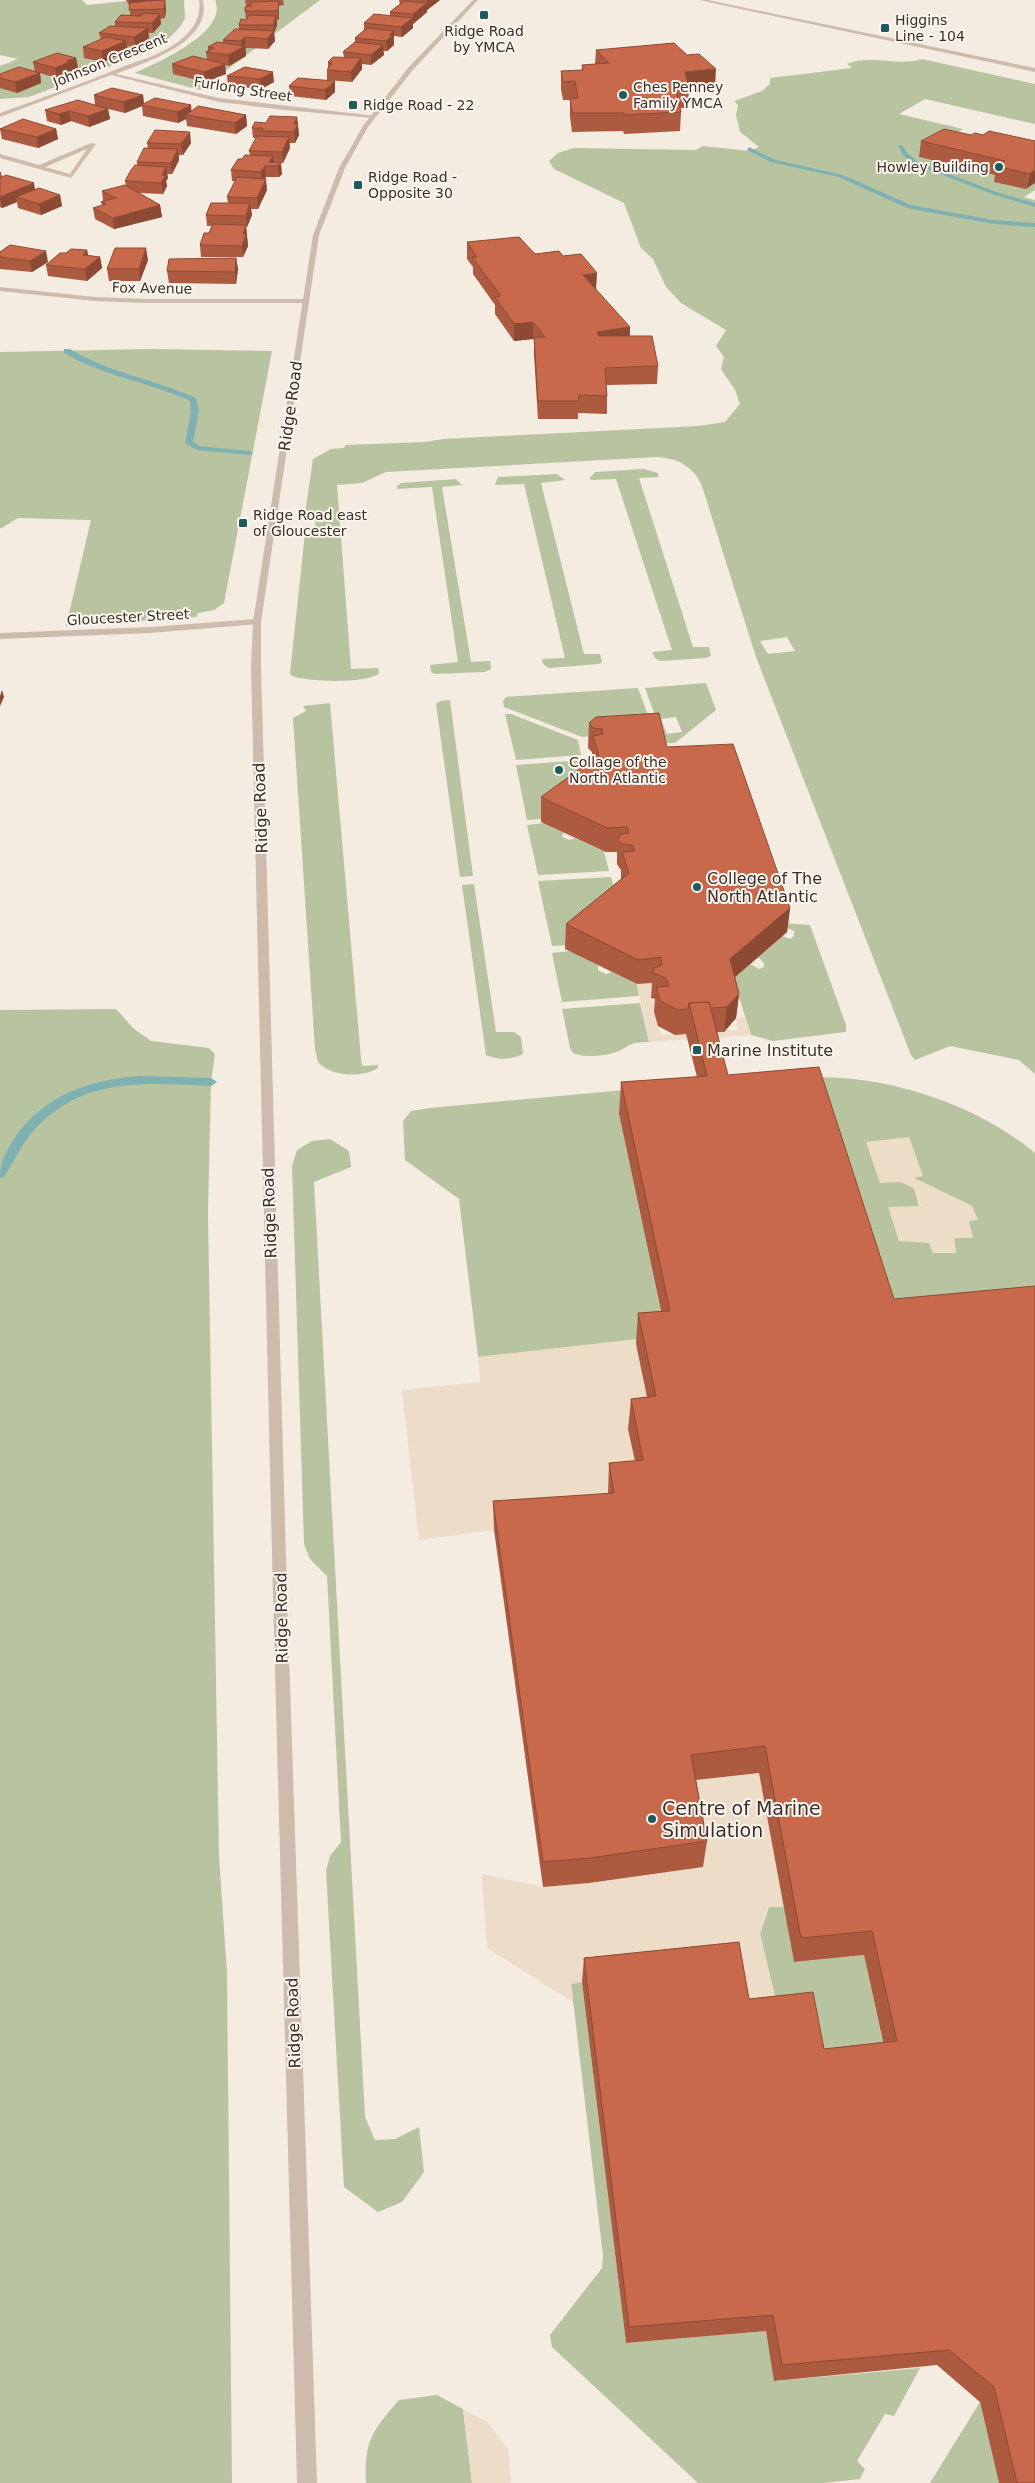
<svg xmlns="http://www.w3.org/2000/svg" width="1035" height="2483" font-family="'DejaVu Sans',sans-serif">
<rect width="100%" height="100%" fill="#f4ebe1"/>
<path fill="#b8c4a0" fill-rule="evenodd" d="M0,0H82L87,5L135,0H184L185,18L180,27L160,47L29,97L0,99V66L18,59L0,55Z
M215,0H320L200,90L135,73C157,63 229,32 215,0Z
M922,59L1035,84V124L925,99L899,114L963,129L920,157L1002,176L1026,189L1035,183V190L1024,197L1035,200V1074L1019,1060L950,1046L915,1060L911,1055L756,657L702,486C694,467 678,458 657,457L386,472L362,483L337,485L351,669L378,668L379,673C369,684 306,682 292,676L290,673L305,533H313L316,529L315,521H304L313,459L331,449L344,448L346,445L425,442L443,439L698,426L725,422L740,404L735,390L721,369L724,357L716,346L726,330L681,303L666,287L653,259L641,248L624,203L554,169L549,161L558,153L574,148L696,150L703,146L750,151L759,147L740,132L736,115L738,105L734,101L762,91L770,84V78L852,68L847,64C871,54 898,67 922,59ZM787,637L795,651L768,654L760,641Z
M151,349L272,351L224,603L214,610L198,613L197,617L66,626L91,520L18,518L0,529V352Z
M644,469L658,473V477L639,478L693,647H709L711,656L706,658L660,661L655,658L652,652L672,650L616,479L591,480L590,478L595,472Z
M557,474L565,480L541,483L584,654H600L602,662L599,664L549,668L543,664L542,659L565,658L524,484L495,485L498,477Z
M456,479L462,485L442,487L471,662L490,661L491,669L485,672L435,674L431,672L430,665L458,662L432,487L397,489V486L401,483Z
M706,683L716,710L675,743H665L645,688ZM676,717L682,732L667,734L661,719Z
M638,688L654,732L582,737L504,707L503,701L506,697Z
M450,700L473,876L460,877L436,704L440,701Z
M330,703L361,1058L362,1066L378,1065V1068C362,1078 331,1077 318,1062L315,1049L293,718L306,711L303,706Z
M505,714H511L578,740L581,755L516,760Z
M583,760L590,784L544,819L527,820L516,765Z
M544,823L564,832L562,837L570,840L575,838L604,851L609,871L538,875L527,825Z
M611,877L619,904L570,945L552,946L538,881Z
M474,884L496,1032H514L521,1037L523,1054C512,1060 497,1060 486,1055L462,885Z
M783,923L810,925L846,1025V1032L773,1041L751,1035L733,978L750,964L759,969L764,967V963L758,957L782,936L790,939L794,936V931L785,927Z
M570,951L598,965V970L606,974L612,972L637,984L639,996L562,1002L552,953Z
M640,1003L649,1042C627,1042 632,1046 616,1052C606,1056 583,1058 573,1053L570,1048L562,1009Z
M116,1009L133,1028L151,1041L209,1048L215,1054L211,1082L208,1213L219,1856L227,1973L232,2483H0V1010Z
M788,1077C806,1077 824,1077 842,1078C910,1083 983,1110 1035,1153V1316L887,1329ZM909,1137L922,1176L912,1177L972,1206L977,1220H969L954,1238L956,1253H933L914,1188L901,1182Z
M668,1086L619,1114L666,1336L478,1357L459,1199L405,1160L403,1121L411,1111L430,1108Z
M330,1139L349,1151L351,1167L314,1182L365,2117L375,2140L395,2139L419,2127L424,2172L402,2202L378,2212L344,2187L326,1871L330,1856L341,1842L327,1576L310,1559L304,1544L292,1166L297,1150L312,1141Z
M769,1907H784L794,1962L864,1955L887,2063L816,2071L780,2018L760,1934Z
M582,1982L626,2343L766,2331L775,2381L920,2368L894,2416L885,2414L857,2461L865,2469L860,2479L824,2483H698L552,2347L550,2335L602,2268L603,2256L571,1983Z
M437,2395L463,2409L472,2483H366C364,2441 372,2431 399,2400Z
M980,2402L999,2483H930Z"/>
<path fill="#ecdcc8" d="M659,982L651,998L659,1003L658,1026L661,1035L738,1030L736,1018L745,1017L751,1035L649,1042L637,984Z
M909,1137L923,1176L914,1178L972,1206L978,1220L969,1221L973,1238H954L956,1253H933L929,1243L899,1241L888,1207L921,1206L914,1188L901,1182L880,1183L866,1142Z
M666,1336L653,1426L641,1490L612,1523L494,1530L419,1540L402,1390L480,1382L478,1357Z
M759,1773L784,1907H768L760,1934L780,2018L582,1982L571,1984L573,2002L487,1948L482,1874L543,1887L589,1883L702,1867L687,1781Z
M463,2409L487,2422L508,2449L511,2483H472Z"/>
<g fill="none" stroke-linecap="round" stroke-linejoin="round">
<path fill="#7fb0b2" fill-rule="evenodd" d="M898,145H902L907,153L918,162L999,193L1035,203V207L995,195L914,164L903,155Z
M749,147L775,160L843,175L911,205L993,220L1035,223V227L993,224L907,208L839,177L771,162L747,150Z
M64,349H70C109,373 154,379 196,398L199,411L193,442L199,446L249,451L253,453L249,455L197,450L185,443L191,411L190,401C149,382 103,376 64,353Z
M141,1076L211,1078L217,1082L211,1086C146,1083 84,1076 35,1129C22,1143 14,1161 4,1177L0,1178C0,1161 5,1154 14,1139C43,1095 91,1079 141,1076Z"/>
<path fill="#cdbbac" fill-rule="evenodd" d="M199,0H203C212,43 146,62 116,74L219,98L376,116L373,118L285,110L219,102L111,75L0,117V113C41,98 82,84 122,67C141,60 162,54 178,42C192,31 202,18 199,0Z
M91,143L96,144L71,178L0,158V154L39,165ZM87,149L70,174L45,167Z
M0,287L95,297L145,299H305L308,301L305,303H145L95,301L0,291Z
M257,619L260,620V624L150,633L0,639V633L150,627Z"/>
<path fill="#cdbbac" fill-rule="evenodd" d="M473,0H478L412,71L368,127L345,168L319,235L261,622V666L287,1596L317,2483H297L273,1596L251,666L253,622L313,235L339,168L363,126L408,68Z
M699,0H708L1035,68V72Z"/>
</g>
<path fill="#ac5a40" d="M126,0H165L166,10L165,18L160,19L161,24L153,33H148L149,38L135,47L127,46L128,51L103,62L84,58L83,47L101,40L99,33L115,26V22L130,16V7Z
M245,0H283L284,5L279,6V20H277V25L274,33L275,41L268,49L246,48H245L246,56L229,66L225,65L226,74L205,82L173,74L172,64L207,59L206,52L208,51V47L223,43V40L239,29V25L246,20L245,11L246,6Z
M399,0H440L427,10V12L413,24V28L402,37L394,36V45L387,51H383L384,55L371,65L362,64V69L352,82L327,80V70L328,68V62L344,57L343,52L355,42V38L364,30V23L390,16V12L400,4Z
M596,50L715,87L689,90L688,108H680L681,112L680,131L624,134L623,131L572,132L570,117V100H563L561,89V71L582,70V65L595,64Z
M76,58L78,68L72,70V73L57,78L40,73L41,83L17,93L0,88V74L35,72L33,62Z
M245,67L274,82L261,89L228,86L227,76Z
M298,78L335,92L326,100L290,96L289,86Z
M94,95H143L144,104L192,111L246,115L247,126L236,134L187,126L186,119L178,123L143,116L142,106L125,113L104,108L108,109L110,119L89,127L71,121L61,125L47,121L45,110L95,105Z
M297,117L299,135L295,143H289L290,148L283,163H279L282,174L279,177H266L265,179L267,190L258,209H251L252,215L247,227H246L248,246L243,257H201L200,245L209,233L212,226H207L206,215L228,203L227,197L235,181H232L231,170L242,159L250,155L249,151L256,138H253L252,128L266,123Z
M0,129H56L58,139L38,148L2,139Z
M971,135H983L1035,141L1026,189L994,182L995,175L919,157L921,141Z
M147,143H191L183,155H179V160L172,174H167L168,178L166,181L167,186L163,194L139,193L160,205L162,217L114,229L95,219L93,208L102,205L101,202L103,201L102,191L126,185L125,181L137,166V162L148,148Z
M0,172H1L2,177L35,189L60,195L62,206L41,215L18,208L17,202L2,208L0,207Z
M467,242L535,254L563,256L596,290L630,327V336L658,366L657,384L606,385L607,396V414L578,413V419H538L534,355V340L533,339L514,341L495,314V305L473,274V267L467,259Z
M0,250V251L48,262L32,272L0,269Z
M87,250L88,255L100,257L102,268L87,281L48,276L46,265L66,253Z
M236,258L238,269L236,284L169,283L167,271Z
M148,260L140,281H109L107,269Z
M589,723L667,747L790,908L787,932L735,977L739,994L736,1018L724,1032H717L1035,2483H999L980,2402L937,2365L774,2381L766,2331L626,2343L582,1982L584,1958L749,1999L824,2049L883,2042L864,1955L794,1962L759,1773L696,1780L707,1841L703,1867L589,1883L543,1887L494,1530L493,1501L608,1494L609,1463L635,1461L628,1429L631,1399L647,1397L636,1344L638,1313L661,1311L619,1114L621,1082L697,1077L686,1034L675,1035L658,1026L654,1012L655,999L651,998L652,983L637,984L565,949L566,924L621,879V869H620L617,864V852H606L541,822V797L592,760V752L588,748Z"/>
<path fill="#8c4a34" d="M129,0H163L130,9Z
M165,0L166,10L165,18L164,9Z
M428,0H440L427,10V1Z
M279,1V20L278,11Z
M427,3V12L413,24V14Z
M160,14L161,24L153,33L152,23Z
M276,16L277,25L274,33L275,41L268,49L267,39L273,32V25Z
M413,18V28L402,37L401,27Z
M148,28L149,38L135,47L134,37Z
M394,31V45L387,51L386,41L389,35Z
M245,37L246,56L229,66L228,55L242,48L241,41Z
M126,41L128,51L103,62L102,51Z
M383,45L384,55L371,65V55Z
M76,58L78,68L72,70V73L57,78L55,68L67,61Z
M361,58L362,69L352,82L351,72Z
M225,64L226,74L205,82L204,72Z
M716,69L715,87L689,90L685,72Z
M273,72L274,82L261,89L260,79Z
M40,73L41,83L17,93L15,82Z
M335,81V92L326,100L325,90Z
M143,95L144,105H141L142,106L125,113L123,102Z
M191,105L192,115H186V119L178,123L177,112Z
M108,109L110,119L89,127L88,116Z
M69,111L71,121L61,125L59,114Z
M246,115L247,126L236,134L235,123Z
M297,117L299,135L295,143L294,124Z
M56,129L58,139L38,148L37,137Z
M190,132L191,143L183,155L181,144Z
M289,137L290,148L283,163L282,152Z
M178,149L179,160L172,174L171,163Z
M273,156L274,166L269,162Z
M281,163L282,174L279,177L278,166Z
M265,166L266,177L262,183L261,172Z
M166,167L168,178L166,181L167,186L163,194L161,183L162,175Z
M1035,170V183L1026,189L1029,174Z
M266,179L267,190L258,209L257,198Z
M34,183L36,194L16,197L17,202L2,208L0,197Z
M60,195L62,206L41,215L39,204Z
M250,203L252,215L247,227L246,216Z
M160,205L162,217L114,229L113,218Z
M246,225L248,246L243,257L242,246L243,234Z
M146,248L148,260L140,281L139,269Z
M87,250L89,262L83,255Z
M46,251L48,262L32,272L30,261Z
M100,257L102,268L87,281L85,269Z
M236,258L238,269L236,284L235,272Z
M597,273L596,290L583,275Z
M533,322V339L514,341V324Z
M630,327L629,344L597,349V332Z
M2,690L4,697L0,706V696Z
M790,908L787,932L728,983L730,959Z
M739,994L736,1018L724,1032L727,1007Z"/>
<path fill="#c8694b" stroke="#8c4a34" d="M165,0L164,9L129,10L130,3L146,1Z
M279,1L278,11H245V7L251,6V2Z
M404,1L427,3L413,14L390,12Z
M143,13L160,14L152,23L115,22L121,15L141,16Z
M374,14L413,18L401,27L364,23Z
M249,15L276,16L273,25H239L241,19L246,20Z
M110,26L148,28L134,37L99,33Z
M367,28L394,31L389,35H393L386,41L355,38Z
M235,29L274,31L267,39L245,37L241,41L223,40Z
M106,37L126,41L102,51L83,47Z
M217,42L245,46L228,55L206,52L214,48L208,47Z
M355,42L383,45L371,55L343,52Z
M674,43L687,55L699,54L716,69L685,72L689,89L676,90L681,112L624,115V113H572L570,99L578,98L575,81L563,82L561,71L583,70L582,65L609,63L596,50Z
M57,53L76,58L67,61L70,62L55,68L33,62Z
M193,56L225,64L204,72L172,64Z
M333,57L361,58L351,72L327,70L332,63L328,62Z
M19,67L40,73L15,82L0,78V74Z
M245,67L273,72L260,79L227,76Z
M298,78L335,81L325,90L289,86Z
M112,88L143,95L123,102L94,95Z
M155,98L191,105L177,112L141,105Z
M78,100L108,109L88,116L69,111L59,114L45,110Z
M198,106L246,115L235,123L186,115Z
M270,116L297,117L294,124H298L294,132L262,131L263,128H252L255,122L266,123Z
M23,119L56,129L37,137L0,129Z
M944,129L971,135L975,133L983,135L989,131L1035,141V170L1029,174L996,166L1005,161L921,141Z
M155,130L190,132L181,144L147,143Z
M257,136L289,137L282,152L249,151Z
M144,148L178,149L171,163L137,162Z
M245,155L273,156L269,162L281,163L278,166H265L261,172L231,170L238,159H242Z
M135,165L166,167L162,175H166L161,183L125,181L131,170Z
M6,175L34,183L0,197V178Z
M237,177L266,179L257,198L227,197Z
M125,185L160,205L113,218L93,208L106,204L101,202L116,198L102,191Z
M39,188L60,195L39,204L16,197Z
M211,203H250L246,216L206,215Z
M213,224L246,225L243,234H246L242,246L200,245L204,233H209Z
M519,237L535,254L559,251L563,256L581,254L597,273L583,275L630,327L597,332L599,336H652L658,366L605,368L607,396L579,395L578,401H538L534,337H545L533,322L514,324L495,297L501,296L472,257H477L467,242Z
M10,245L46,251L30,261L0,257V252Z
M115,248H146L139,269H107Z
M71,249L87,250L83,255L100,257L85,269L46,265L60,253H66Z
M236,258L235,272L167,271L169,259Z
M659,713L667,747L733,744L790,908L730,959L739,994L727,1007L711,1008L709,1002L689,1003L688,1009L678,1010L660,1001L656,987L669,986L666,978L653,973L654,968L662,965L661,957L638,960L566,924L629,873L622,852L635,851L632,845L621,844L618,839L621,834L629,833L627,827L607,828L541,797L599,755L593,736L603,734L602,729L593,728L589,723L596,717Z
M709,1002L728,1075L819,1067L894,1299L1035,1286V2483H1017L994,2387L949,2350L782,2365L773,2315L629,2327L584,1958L739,1942L749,1999L813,1992L824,2049L897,2041L872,1931L801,1938L765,1746L691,1755L707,1841L590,1858L543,1862L493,1501L614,1493L609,1463L643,1460L631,1399L656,1396L638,1313L670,1311L621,1082L707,1076L689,1003Z"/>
<g fill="#1f5a5e" stroke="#fbf5ee" stroke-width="2">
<rect x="479" y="10" width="10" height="10" rx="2.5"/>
<rect x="880" y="23" width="10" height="10" rx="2.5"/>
<circle cx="623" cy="95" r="5"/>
<rect x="348" y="100" width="10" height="10" rx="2.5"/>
<circle cx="999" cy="167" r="5"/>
<rect x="353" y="180" width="10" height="10" rx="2.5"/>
<rect x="238" y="518" width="10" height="10" rx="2.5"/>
<circle cx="559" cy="770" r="5"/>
<circle cx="697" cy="887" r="5"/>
<rect x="692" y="1045" width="10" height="10" rx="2.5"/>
<circle cx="652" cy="1819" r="5"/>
</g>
<g text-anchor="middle" stroke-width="4" stroke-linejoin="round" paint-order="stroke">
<g font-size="14" fill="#3b302b" stroke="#fbf5ee" text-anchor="start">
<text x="895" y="25">Higgins<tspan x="895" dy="16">Line - 104</tspan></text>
<text x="484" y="36" text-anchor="middle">Ridge Road<tspan x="484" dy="16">by YMCA</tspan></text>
<text x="633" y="92">Ches Penney<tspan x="633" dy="16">Family YMCA</tspan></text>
<text x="363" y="110">Ridge Road - 22</text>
<text x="989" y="172" text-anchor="end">Howley Building</text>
<text x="368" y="182">Ridge Road -<tspan x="368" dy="16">Opposite 30</tspan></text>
<text x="253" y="520">Ridge Road east<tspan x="253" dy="16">of Gloucester</tspan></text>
<text x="569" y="767">Collage of the<tspan x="569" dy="16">North Atlantic</tspan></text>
</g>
<g font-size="14" fill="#3b302b" stroke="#fbf5ee">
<text transform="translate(110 60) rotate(-22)" y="5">Johnson Crescent</text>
<text transform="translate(243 89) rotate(9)" y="5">Furlong Street</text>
<text transform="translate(152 288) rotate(1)" y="5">Fox Avenue</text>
<text transform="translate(128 617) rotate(-3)" y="5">Gloucester Street</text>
</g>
<g font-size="16" fill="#3b302b" stroke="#fbf5ee">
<text transform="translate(290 406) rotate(-82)" y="6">Ridge Road</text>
<text transform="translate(260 808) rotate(-92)" y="6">Ridge Road</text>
<text transform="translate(269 1213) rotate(-92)" y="6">Ridge Road</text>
<text transform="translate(281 1618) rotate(-91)" y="6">Ridge Road</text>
<text transform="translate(293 2023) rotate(-92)" y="6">Ridge Road</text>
</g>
<g font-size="16" fill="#3b302b" stroke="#fbf5ee" text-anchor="start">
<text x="707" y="884">College of The<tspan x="707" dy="18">North Atlantic</tspan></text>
<text x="707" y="1056">Marine Institute</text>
</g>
<g font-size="19" fill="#3b302b" stroke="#fbf5ee" text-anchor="start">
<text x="662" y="1815">Centre of Marine<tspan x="662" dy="22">Simulation</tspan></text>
</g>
</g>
</svg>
